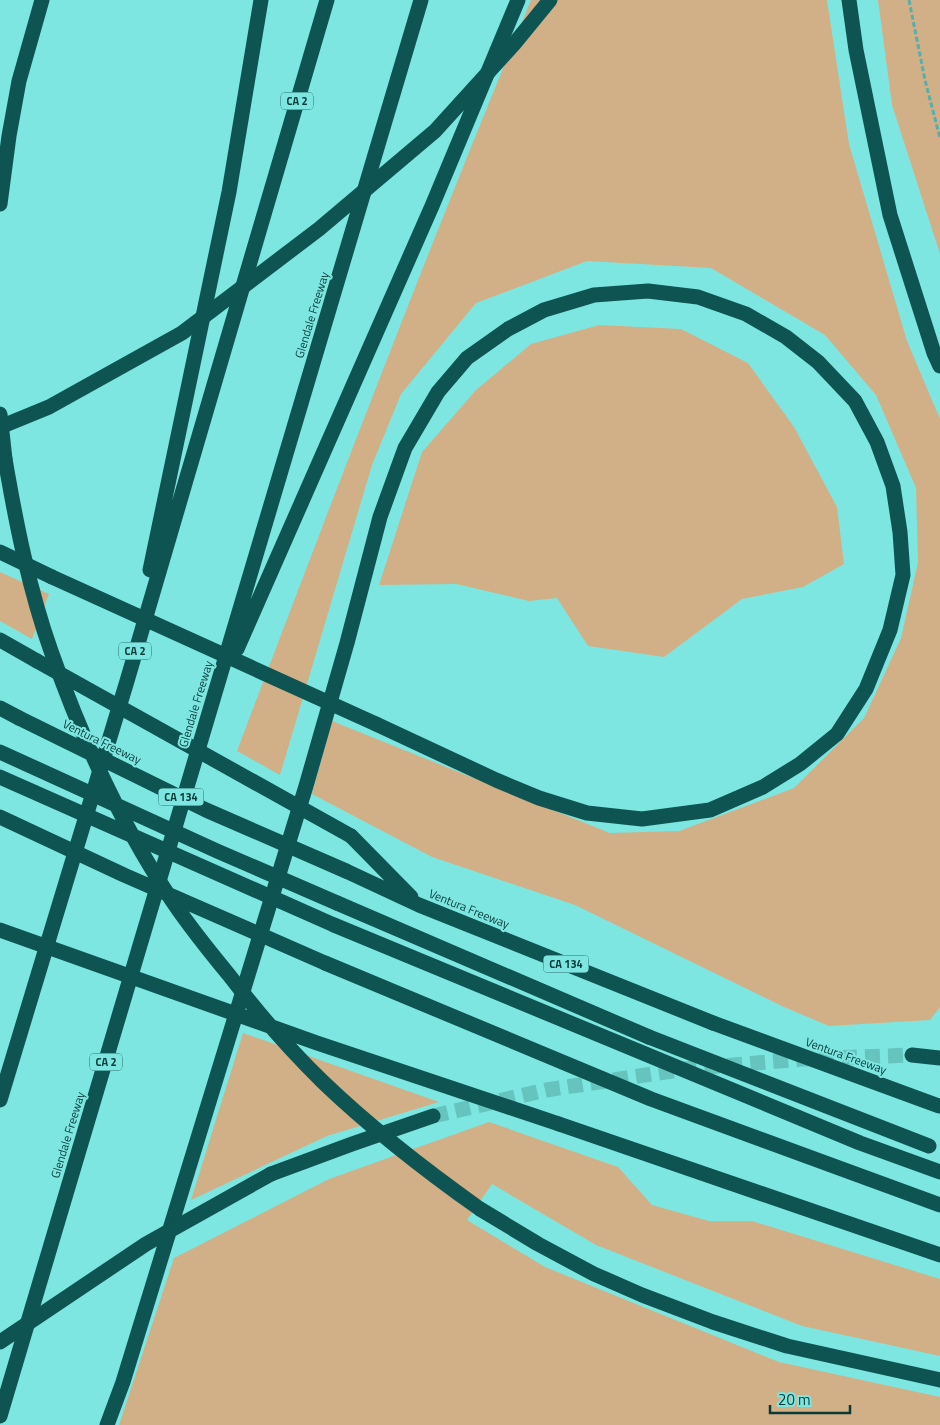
<svg xmlns="http://www.w3.org/2000/svg" width="940" height="1425" font-family="'Titillium Web',sans-serif">
<rect width="100%" height="100%" fill="#7de6e1"/>
<path fill="#d2b087" d="M531,0H827L849,144L907,341L940,419V1007L930,1020L829,1026L784,1007L575,905L432,857L312,794L332,721L610,833L679,831L794,788L864,718L901,638L918,562L916,488L876,395L825,335L711,268L587,261L476,303L401,394L372,465L280,775L237,751C332,500 428,249 531,0Z
M878,0H940V254L892,105Z
M599,325L681,329L748,363L794,427L837,507L844,564L803,587L742,599L664,657L588,646L557,598L529,601L456,584L379,585L422,452L476,390L531,344Z
M0,572L49,594L32,639L0,621Z
M243,1033L439,1102L327,1136L191,1200Z
M489,1122L618,1167L652,1205L709,1221H752L940,1279V1356L802,1326L596,1245L492,1184L467,1220L545,1267L779,1362L940,1397V1425H119L174,1258L329,1179Z"/>
<g fill="none" stroke-linecap="round" stroke-linejoin="round">
<path stroke="#66c4bf" stroke-width="15" stroke-dasharray="15 8" stroke-linecap="butt" d="M433,1116L546,1090L685,1069L803,1059L912,1055"/>
<path stroke="#57aeaa" stroke-width="3" stroke-dasharray="5 2.5" stroke-linecap="butt" d="M909,0L925,80L940,138"/>
<path stroke="#0e5452" stroke-width="15" d="M849,0L856,50L890,215L934,353L940,366
M0,204L9,136L19,81L42,0
M0,414L5,459
M0,552L52,577
M150,570L229,192L261,0
M0,640L37,661
M237,649L432,206L518,0
M0,708L19,718
M351,836L411,897
M346,871L419,905L713,1023
M337,903L649,1037
M334,925L860,1143L940,1172
M325,963L651,1099L940,1205
M912,1055L940,1058
M0,1100L127,681L327,0
M559,1124L940,1255
M271,1174L352,1144L433,1116
M480,1209L538,1244L594,1274L642,1295L713,1322L787,1346L940,1380
M0,1416L421,0
M107,1425L123,1382L306,786L347,643L380,517L405,448L438,392L467,358L508,329L544,310L594,295L648,291L698,297L746,314L786,337L818,362L855,401L877,442L893,486L900,532L903,575L890,630L866,689L837,734L800,764L763,787L710,810L642,819L587,813L539,798L496,780L376,724"/>
<path stroke="#0e5452" stroke-width="15" d="M0,427L49,407L182,333L319,229L435,131L514,44L550,0
M5,459C16,523 29,589 51,651C82,739 121,825 173,902C190,927 210,952 229,975C258,1013 289,1049 323,1082C372,1129 425,1170 480,1209
M52,577L376,724
M37,661L351,836
M19,718L206,810L346,871
M0,752L217,851L337,903
M0,777L334,925
M0,817L124,875L325,963
M0,930L317,1043L559,1124
M713,1023L939,1106
M649,1037L929,1146
M0,1342L146,1244L271,1174"/>
</g>
<g text-anchor="middle" stroke-width="4" stroke-linejoin="round" paint-order="stroke">
<g fill="#7de6e1" stroke="#2c6e6b" stroke-width="1">
<rect x="281" y="92.5" width="32" height="17" rx="4"/>
<rect x="119" y="642.5" width="32" height="17" rx="4"/>
<rect x="158.5" y="788.5" width="45" height="17" rx="4"/>
<rect x="543.5" y="955.5" width="45" height="17" rx="4"/>
<rect x="90" y="1053.5" width="32" height="17" rx="4"/>
</g>
<g font-size="11" font-weight="bold" fill="#093a38">
<text x="297" y="105">CA 2</text>
<text x="135" y="655">CA 2</text>
<text x="181" y="801">CA 134</text>
<text x="566" y="968">CA 134</text>
<text x="106" y="1066">CA 2</text>
</g>
<g font-size="12" fill="#093a38" stroke="#7de6e1">
<text transform="translate(312 315) rotate(-73)" y="4">Glendale Freeway</text>
<text transform="translate(196 704) rotate(-73)" y="4">Glendale Freeway</text>
<text transform="translate(102 742) rotate(26)" y="4">Ventura Freeway</text>
<text transform="translate(469 909) rotate(22)" y="4">Ventura Freeway</text>
<text transform="translate(846 1056) rotate(20)" y="4">Ventura Freeway</text>
<text transform="translate(68 1135) rotate(-73)" y="4">Glendale Freeway</text>
</g>
</g>
<path d="M770 1405v8h80v-8" fill="none" stroke="#093a38" stroke-width="2.5"/>
<text x="778" y="1405" font-size="15" fill="#093a38" stroke="#7de6e1" stroke-width="4" paint-order="stroke">20 m</text>
</svg>
